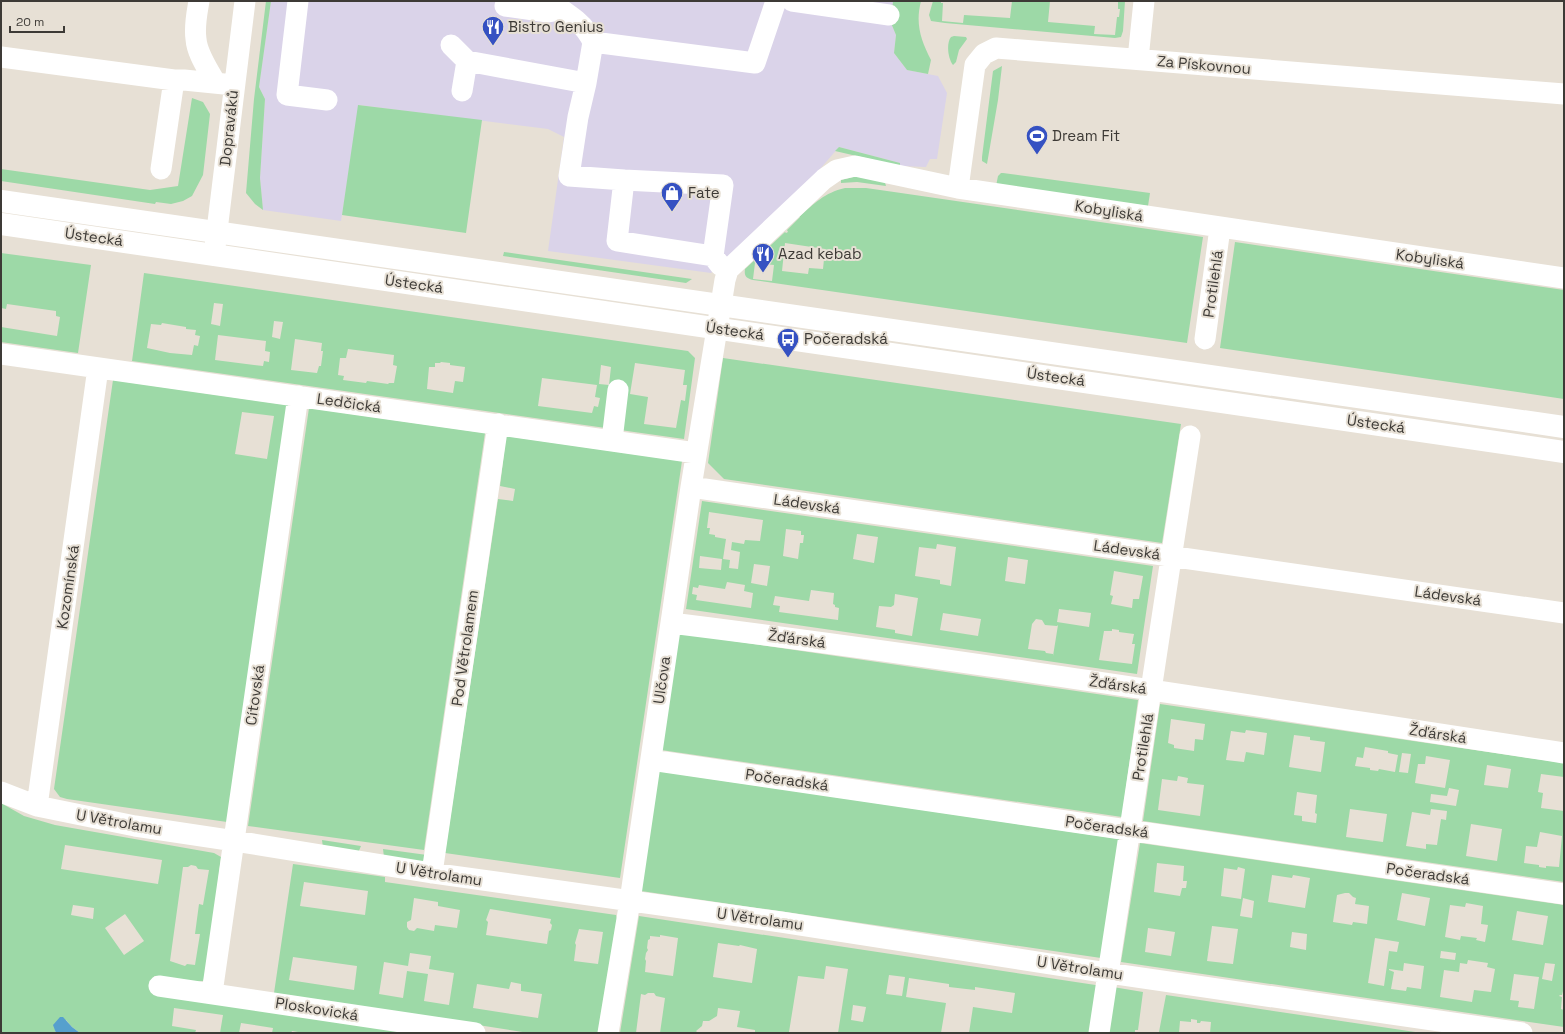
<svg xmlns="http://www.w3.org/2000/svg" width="1565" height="1034" font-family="'Space Grotesk',sans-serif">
<rect width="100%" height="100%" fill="#e7e0d5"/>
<path fill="#dad3e9" d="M271,1H893L891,23L896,35L894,53L907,70L938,76L947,93L937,159H930L926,167L900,166V163L839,147L814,176L711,273L548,251L564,137L548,129L359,105L341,221L263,210L260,178L265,99L259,87Z"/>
<path fill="#9dd9a7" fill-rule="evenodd" d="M266,1H271L259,87L265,99L260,178L263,210L255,204L246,193L254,99Z
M893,1H921C915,24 921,40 931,60L928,74L907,70L894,53L896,35L891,23Z
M933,1H941V3H943L942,21L963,23L964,15L1010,18L1012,1H1050L1048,22L1095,26L1094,34L1115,35L1117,17H1119L1120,9H1118V1H1125L1123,31L1121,37L1115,38L945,23L931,21L929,15Z
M954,36L966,37L967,39L959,50L956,62L953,65C948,59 946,43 951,37Z
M1002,66L998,100L987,164L982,161V157L993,71Z
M192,98L203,102L210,114L203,175L192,196L183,201L171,204L156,202L155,204L1,181V169L150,190L178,186Z
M358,105L482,120L466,233L342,215Z
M839,147L900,163V166L835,151Z
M1001,173H1003L1150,193L1148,206L996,186L998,176Z
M857,176L884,179L886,186L857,182L841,183V180Z
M845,188H866L894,192L1203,237L1187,343L753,280C746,278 744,276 745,269L785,232L786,233L788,232L787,230L800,217H799C815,203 824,193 845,188ZM785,243L825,249L823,269L809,268L808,274L782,271ZM755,263L774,265L772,281L753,279Z
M1235,242L1564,290V399L1220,348Z
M504,252L692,279L686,283L503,256Z
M1,253L91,265L78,353L1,342V327L57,336L60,317L56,316V311L7,304L6,309L1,308Z
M144,273L688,351L695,358L684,439L132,361ZM214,303L223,304L220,326L211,324ZM274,321L283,322L280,339L272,337ZM162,323L186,327V329L196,330L195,335L200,336L198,346L194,345L192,355L170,353L147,348L151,324L161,325ZM218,335L266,341L265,351L270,352L269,362L264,361L263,366L215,360ZM295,339L322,343L321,351H323L321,366H319L317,373L291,370ZM348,349L394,355L393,365L397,366L394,383H389L388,384L367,381L366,383L343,380L344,376L338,375L340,358H346ZM441,362L450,363V365L465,367L463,382L455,381L453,393L427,389L429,367H435V363H440ZM635,363L685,370L683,385H687L685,401L681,400L676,428L644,424L648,397L630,394ZM601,365L611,367L609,385L599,384ZM542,378L597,385L595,397L600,398L598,407L594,406L592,413L538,406Z
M723,358L1181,424L1162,543L724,479L708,463Z
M113,380L288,405L227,822L67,799L60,797L54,789ZM242,412L274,416L267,459L235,454Z
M309,408L485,433L424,850L248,826Z
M506,436L682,461L620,878L445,853L498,499L513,501L515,489L500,486Z
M702,501L1153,566L1137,674L686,609ZM709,512L763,520L760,541L745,540L744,544L732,542L731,550L740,552L738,569L729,568L730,560L723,559L726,539L715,537V535L709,534L710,528H707ZM786,529L801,531V535H804L803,543H800L798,559L783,556ZM857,534L878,537L874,563L853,559ZM937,544L956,547L951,586L940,584V580L915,576L919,547L936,549ZM700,556L722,559L721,570L699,568ZM1008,557L1028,560L1025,584L1005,581ZM754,564L770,566L767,586L751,583ZM1114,571L1143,576L1139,599H1133L1132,608L1111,604L1113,596L1110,595ZM727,582L745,585L744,591L753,593L751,608L696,600L697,595L692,594L693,587L698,588L699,585L725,589ZM811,590L834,593L833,604L835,605V607L839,608L838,620L779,612L780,606L773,605L775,596L809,601ZM895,594L918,598L912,636L895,633V630L876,627L879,606L891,607L894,605ZM1059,609L1091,613L1089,627L1057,622ZM943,613L981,619L978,636L940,630ZM1036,619L1042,620L1045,625L1057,626L1058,625L1053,656V654L1046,653L1045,651L1028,649L1032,624ZM1112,629L1119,630V632L1134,634L1132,644H1135L1132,664L1099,660L1104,631H1112Z
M678,633L1138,700L1122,817L661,750Z
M1160,704L1564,763V777L1541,774L1538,792L1543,793L1541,808L1564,811V882L1143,821ZM1171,719L1205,724L1203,740L1195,739L1194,751L1174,748V745L1168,743ZM1246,730L1267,733L1264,755L1246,752L1244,762L1226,760L1231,731L1245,733ZM1294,735L1310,737V740L1325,742L1321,772L1289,767ZM1365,747L1388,751V753L1398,755L1395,772L1379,769L1378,771L1370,770V768L1355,766L1357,757L1363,758ZM1402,753L1411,754L1408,773L1399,772ZM1426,756L1450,760L1445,788L1415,783L1418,764H1425ZM1487,765L1511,769L1508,788L1484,785ZM1178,776L1188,778L1187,783L1204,785L1200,816L1158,810L1162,779L1177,781ZM1449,788L1459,790L1456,806L1430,802L1431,794L1447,796ZM1297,792L1317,795L1315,813L1317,814L1316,823L1302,821V816L1294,815ZM1350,809L1387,814L1383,842L1346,837ZM1431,809L1447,811L1446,820L1441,819L1437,845L1426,844V849L1406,846L1412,812L1430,815ZM1471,824L1502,829L1497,861L1466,856ZM1540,832L1562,836L1559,867L1546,866V868L1539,867V865L1524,863L1526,846L1537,847Z
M658,771L1119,839L1101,958L641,891Z
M1,803L24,816L55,825L214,853L221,857L207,973L203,981L194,982L154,976L151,993L415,1033H304L292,1031L291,1033H272L273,1028L241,1023L239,1033H220L223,1015L174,1008L172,1026L196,1030L195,1033H80L72,1027L66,1020L55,1030L56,1033H1ZM65,845L162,860L158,884L61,869ZM191,865L196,866L198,869L209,870L203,905L199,904L195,934H200L195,965L187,964L185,966L170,961L183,867H188ZM73,905L94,908L93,919L71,915ZM125,914L144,941L124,955L105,928Z
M322,840L361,846L358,853L323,848Z
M1140,843L1564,905V987L1562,995H1560L1559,996L1562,997L1561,1009L1564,1010V1027L1121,962ZM1157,863L1184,866L1183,881H1187L1186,888H1182L1180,896L1154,892ZM1238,867L1245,869L1241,899L1221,896L1224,868L1237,870ZM1272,875L1292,878L1293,875L1310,878L1305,908L1268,902ZM1345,893H1349L1353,897L1356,898L1355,904L1369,906L1367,924L1353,922L1352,925L1333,922L1337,895ZM1402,893L1430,898L1425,926L1397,920ZM1243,898L1254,901L1252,918L1240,916ZM1466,903L1483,906L1481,924L1488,925L1485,942L1476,940L1477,938L1461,936L1460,940L1445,937L1450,905L1465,907ZM1517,911L1548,916L1543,945L1512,940ZM1212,926L1238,929L1233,964L1207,961ZM1148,928L1175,932L1171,956L1145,952ZM1292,932L1307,934L1306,950L1290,947ZM1375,938L1399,942L1397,952L1389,951L1384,986L1368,983ZM1441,951L1456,953L1455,960L1440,958ZM1468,960L1488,963L1487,967L1495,969L1491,992L1474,990L1472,1002L1440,997L1444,970L1459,972L1460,963L1467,964ZM1404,963L1424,966L1421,989L1407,987L1406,991L1391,989L1394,972L1389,970V969L1403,971ZM1545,963L1555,964L1552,981L1542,979ZM1514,974L1539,977L1534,1009L1518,1007L1519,1001L1510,1000Z
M383,849L427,855L423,861L420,862L384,857Z
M293,864L385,877V882L616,915L618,923L601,1033H529L274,993ZM304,882L368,891L365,915L300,906ZM414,898L438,902V906L460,910L457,928L435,925L434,931L417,928L414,931L409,930L407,927V922L411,920ZM490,909L551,919L550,923L552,925L551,930L549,931L547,944L486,935L488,922L486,920ZM579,929L603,932L598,964L574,961L576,945L575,943ZM410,953L431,956L429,969L454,973L449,1005L424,1001L428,974L407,971L403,998L379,994L384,962L408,966ZM293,957L357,966L354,990L289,980ZM511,982L521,984V991L542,994L538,1018L473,1008L477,984L509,989Z
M639,916L1102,986L1095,1033H969L973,1007L1012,1013L1015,993L975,987V990L949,987V984L909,978L906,997L946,1003L941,1033H838L848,969L826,966L824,979L798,976L789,1032L795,1033H755V1030L737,1027L740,1011L718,1008L717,1016L709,1021H703L702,1026L696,1031L698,1033H660L665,998L656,996L654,993H648L645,995L641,994L636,1033H620ZM660,935L678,938L673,976L645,972L646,961L645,959L646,953L648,950L647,948L648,940L650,939V936L660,937ZM718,943L739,946L740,945L757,949L752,983L713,977ZM889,975L905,977L902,996L886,994ZM853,1005L866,1007L863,1022L851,1020Z
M1113,987L1143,992L1138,1030H1135V1033H1106Z
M1166,995L1422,1033H1210L1211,1022L1201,1021L1200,1023H1197V1020L1191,1019V1022L1180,1021L1179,1033L1159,1032Z"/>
<path fill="#56a0cd" d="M60,1017H63L72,1027L80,1033H56L53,1025Z"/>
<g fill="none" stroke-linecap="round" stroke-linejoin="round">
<path stroke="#fff" stroke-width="21" d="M199,1C197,13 194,26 196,39C197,54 208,69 215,82
M298,1L287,95L327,100
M792,1L889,15
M505,6L548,12L560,10
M593,42L755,63L776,1
M451,45L467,61L586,83L593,42C589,34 584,27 578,22C569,14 561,11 553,1
M1,57L174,80H184L234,85
M1138,59L1144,1
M586,83L578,117L569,176L624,180L617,241L713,256L720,265L728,270
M462,91L467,61
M161,169L174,80
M624,180L723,185L713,256
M958,188L975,65L984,54L996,48L1564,94
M214,255L245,1
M1205,339L1220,228
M1,354L696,453
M612,440L618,390
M691,487L1564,613
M671,623C969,660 1267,708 1564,753
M651,760L1564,894
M1,792L37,806L135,826L235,841L432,873L781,922L1108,973L1522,1033
M37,806L98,368
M432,873L498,424
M159,986L475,1033
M212,993L298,396
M608,1033L630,901L691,487L725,280L728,270L824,179L837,170L855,166L958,188L1564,278
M1099,1033L1170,565L1190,436"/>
<path stroke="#fff" stroke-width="22" d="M1,201L1564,427
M1,224L1564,452"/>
</g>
<defs>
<g id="restaurant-pin" transform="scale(1.15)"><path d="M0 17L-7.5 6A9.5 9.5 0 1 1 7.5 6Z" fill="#3551c2" stroke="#e7e0d5"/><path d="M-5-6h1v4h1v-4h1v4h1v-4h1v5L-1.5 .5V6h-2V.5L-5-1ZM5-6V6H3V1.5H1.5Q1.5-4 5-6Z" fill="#fff"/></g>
<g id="stadium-pin" transform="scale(1.15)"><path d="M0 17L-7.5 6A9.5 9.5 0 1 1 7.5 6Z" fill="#3551c2" stroke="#e7e0d5"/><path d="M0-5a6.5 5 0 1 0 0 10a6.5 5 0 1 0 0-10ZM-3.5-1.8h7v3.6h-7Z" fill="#fff"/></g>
<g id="shop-pin" transform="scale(1.15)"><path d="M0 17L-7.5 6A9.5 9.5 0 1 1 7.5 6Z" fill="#3551c2" stroke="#e7e0d5"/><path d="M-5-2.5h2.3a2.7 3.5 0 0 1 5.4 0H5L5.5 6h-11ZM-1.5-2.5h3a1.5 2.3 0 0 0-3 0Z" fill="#fff"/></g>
<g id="bus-pin" transform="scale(1.15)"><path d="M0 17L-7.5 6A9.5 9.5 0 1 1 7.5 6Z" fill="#3551c2" stroke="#e7e0d5"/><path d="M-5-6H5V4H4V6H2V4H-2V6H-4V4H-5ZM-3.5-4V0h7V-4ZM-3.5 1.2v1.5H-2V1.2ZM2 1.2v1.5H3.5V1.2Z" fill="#fff"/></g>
</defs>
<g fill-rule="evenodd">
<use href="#restaurant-pin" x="493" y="27"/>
<use href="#stadium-pin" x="1037" y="136"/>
<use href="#shop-pin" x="672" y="193"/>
<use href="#restaurant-pin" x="763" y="254"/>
<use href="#bus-pin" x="788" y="339"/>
</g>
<g text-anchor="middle" stroke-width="4" stroke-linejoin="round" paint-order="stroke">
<g font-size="15" fill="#3d3a36" stroke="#e7e0d5" text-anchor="start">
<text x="508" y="32">Bistro Genius</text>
<text x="1052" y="141">Dream Fit</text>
<text x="688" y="198">Fate</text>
<text x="778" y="259">Azad kebab</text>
<text x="804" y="344">Počeradská</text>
</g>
<g font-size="15" fill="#3d3a36" stroke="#e7e0d5">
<text transform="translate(1204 65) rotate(5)" y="5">Za Pískovnou</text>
<text transform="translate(229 128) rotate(-84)" y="5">Dopraváků</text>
<text transform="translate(1109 211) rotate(9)" y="5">Kobyliská</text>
<text transform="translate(94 237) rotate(8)" y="5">Ústecká</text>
<text transform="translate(1430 259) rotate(8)" y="5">Kobyliská</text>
<text transform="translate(414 284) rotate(8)" y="5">Ústecká</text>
<text transform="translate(1213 284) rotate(-82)" y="5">Protilehlá</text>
<text transform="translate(735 331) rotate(8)" y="5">Ústecká</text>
<text transform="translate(1056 377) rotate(8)" y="5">Ústecká</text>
<text transform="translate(349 403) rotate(8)" y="5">Ledčická</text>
<text transform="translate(1376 424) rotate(8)" y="5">Ústecká</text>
<text transform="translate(807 504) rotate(8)" y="5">Ládevská</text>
<text transform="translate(1127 550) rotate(8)" y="5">Ládevská</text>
<text transform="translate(68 587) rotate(-82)" y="5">Kozomínská</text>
<text transform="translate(1448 596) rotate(8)" y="5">Ládevská</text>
<text transform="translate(797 639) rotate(8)" y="5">Žďárská</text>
<text transform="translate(465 648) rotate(-82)" y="5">Pod Větrolamem</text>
<text transform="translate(662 680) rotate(-82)" y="5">Ulčova</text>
<text transform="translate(1118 685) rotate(8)" y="5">Žďárská</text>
<text transform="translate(255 695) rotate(-82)" y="5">Cítovská</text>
<text transform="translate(1438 734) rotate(9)" y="5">Žďárská</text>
<text transform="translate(1143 747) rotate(-81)" y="5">Protilehlá</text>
<text transform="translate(787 780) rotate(8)" y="5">Počeradská</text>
<text transform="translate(119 822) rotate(10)" y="5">U Větrolamu</text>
<text transform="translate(1107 827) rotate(8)" y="5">Počeradská</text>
<text transform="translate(439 874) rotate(9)" y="5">U Větrolamu</text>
<text transform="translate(1428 874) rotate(8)" y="5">Počeradská</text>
<text transform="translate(760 919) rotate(8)" y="5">U Větrolamu</text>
<text transform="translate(1080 968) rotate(9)" y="5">U Větrolamu</text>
<text transform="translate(317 1009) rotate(9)" y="5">Ploskovická</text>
</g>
</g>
<rect width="1565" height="1034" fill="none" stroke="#3d3a36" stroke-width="4"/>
<path d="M10 26v6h54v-6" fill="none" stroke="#3d3a36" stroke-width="2"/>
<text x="16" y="26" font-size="12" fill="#3d3a36" stroke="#e7e0d5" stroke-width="3" paint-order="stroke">20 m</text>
</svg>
